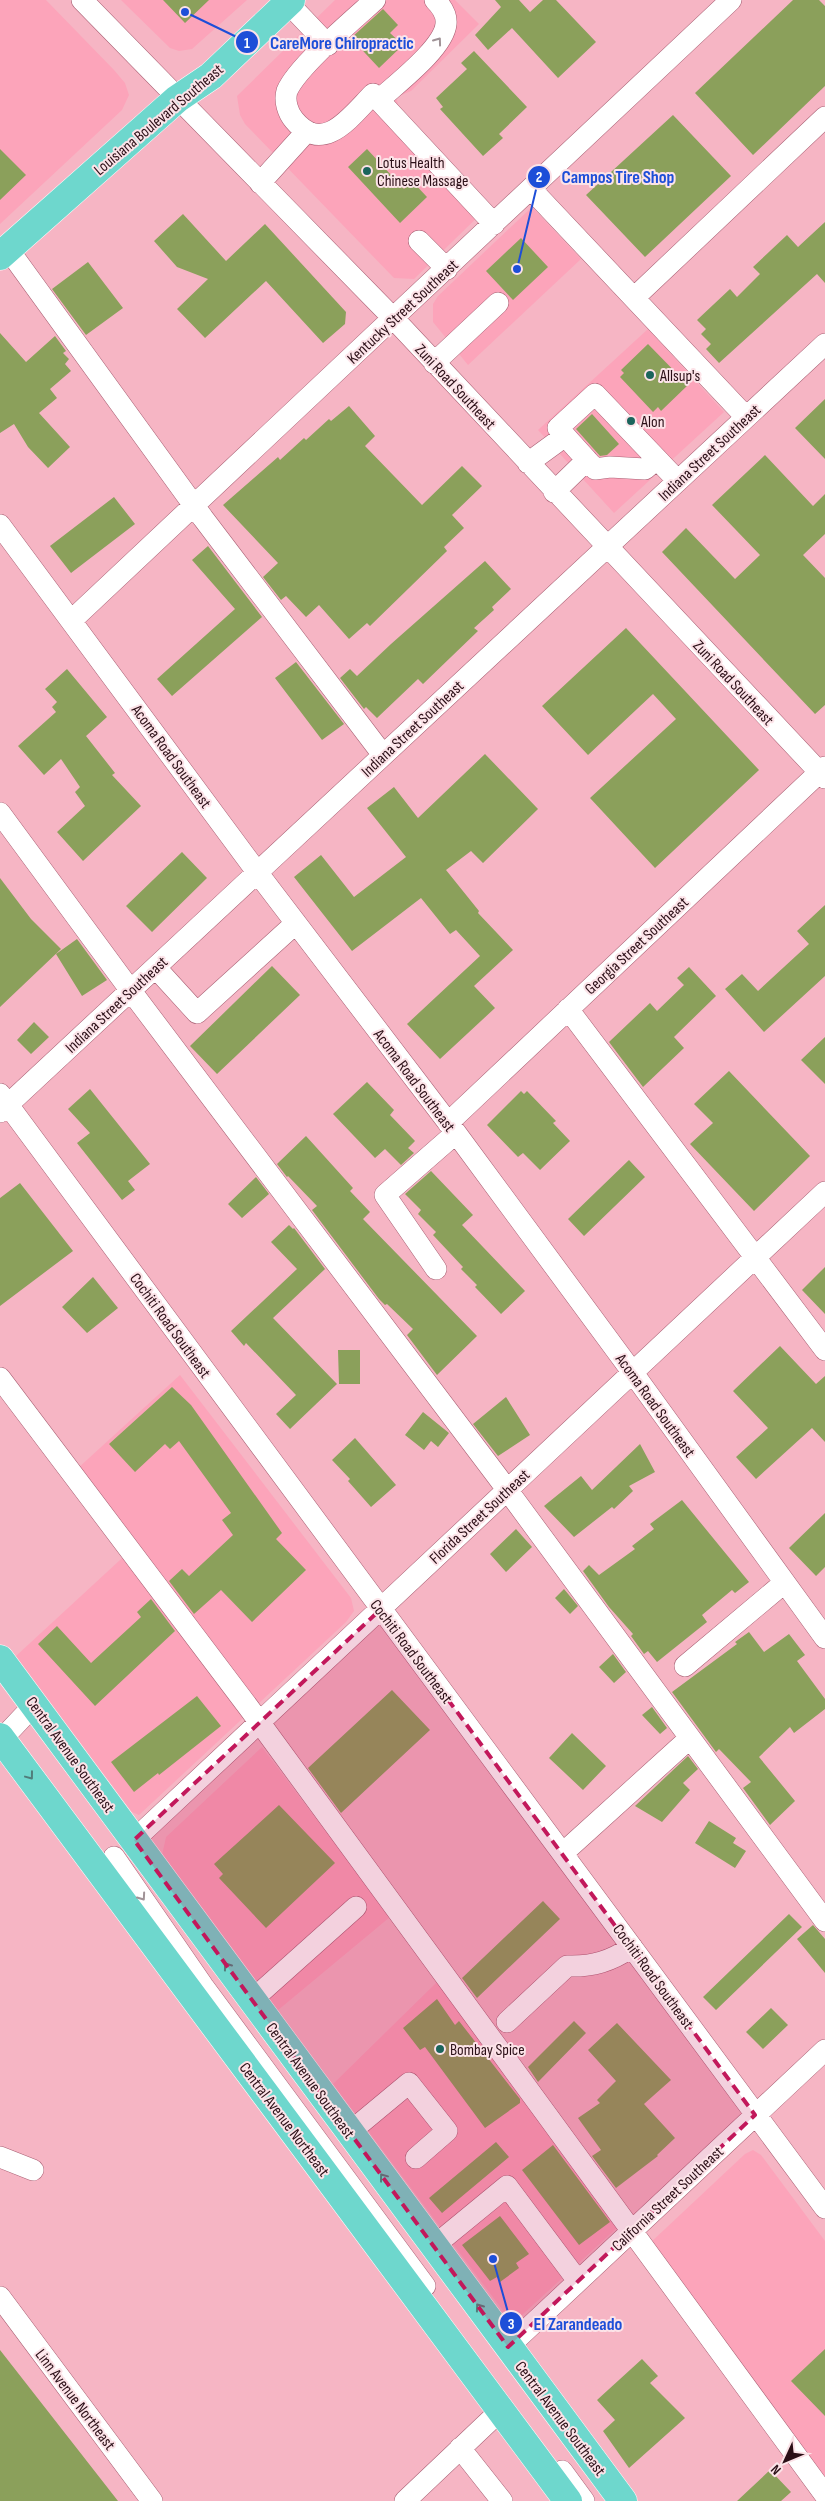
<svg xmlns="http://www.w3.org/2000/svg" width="825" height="2501" font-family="'Sofia Sans Condensed',sans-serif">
<rect width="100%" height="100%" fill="#f6b5c4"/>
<path fill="#fca4ba" d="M0,0H46L114,70L125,83L129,95L122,110L0,224Z
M121,0H247L192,49L179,51L170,48Z
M335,0H455L479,24L411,91L396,97L401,115L490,205L414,279L394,278L245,124L240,115L237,96Z
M532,207L581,259L468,365L433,322V304L438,296Z
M648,329L724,412L614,513L538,430Z
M180,1375L351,1598L354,1611L346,1622L139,1815L132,1812L16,1656L133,1548L77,1469Z
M262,1747L390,1917L277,2011L162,1855L166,1837Z
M439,1980L619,2226L521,2316L510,2320L333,2084Z
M753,2150L761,2155L825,2241V2484L649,2244L745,2154Z"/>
<path fill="#8ba05b" d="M163,0H209L185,23Z
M495,0H519L530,12L543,0H556L596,42L558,78L512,28L488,50L475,35L501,7Z
M793,0H819L825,6V86L753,155L695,93Z
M383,9L398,25L390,33L403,45L379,68L351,38Z
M474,51L527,107L499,134L503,138L483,156L440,109L443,107L436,98L467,69L461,63Z
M673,115L731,176L645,257L586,195Z
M0,149L26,175L0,200Z
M367,149L404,189L412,181L427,197L400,223L348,167Z
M183,214L226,261L265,224L346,312L345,324L323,343L266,281L205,338L177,309L208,279L177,267L154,241Z
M825,222V283L817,274L719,363L706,349L711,344L701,334L706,329L697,320L730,289L737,297L760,274L753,267L787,235L798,247Z
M521,238L548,267L513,300L486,271Z
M88,262L123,308L86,335L52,289Z
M0,333L26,362L55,336L66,351L63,353L69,359L65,364L71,371L50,389L57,398L39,413L70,447L48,468L28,447L14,424L0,433Z
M648,344L688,385L661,411L658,407L653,412L620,377L624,373L621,370Z
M825,399V459L795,428Z
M349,406L375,436L365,446L422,505L462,466L482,486L452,515L464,528L444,547L447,551L370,626L367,623L349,639L319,605L306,617L286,596L281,600L263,577L278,563L223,505L278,457L280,460L304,438L306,440L329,419L331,421Z
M592,414L619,444L607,455L600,456L576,429Z
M765,455L813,506L825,494V534L803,555L825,578V705L815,714L662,552L686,528L735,579L760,555L712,505Z
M114,497L135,524L71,573L50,546Z
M208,546L262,617L172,696L157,679L235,609L192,560Z
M485,561L511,589L492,607L494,610L474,628L478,631L423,684L418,679L377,718L366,707L364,709L340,678L350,669L357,676L391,644Z
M626,628L759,770L655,868L590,798L676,719L653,694L588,755L542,706Z
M296,662L344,724L322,740L275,678Z
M67,669L107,717L86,736L115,773L112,775L141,806L83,861L57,832L85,806L75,792L80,787L61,759L44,775L18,746L56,712L52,707L57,702L45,689Z
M485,754L538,809L483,863L471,851L446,870L479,911L478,913L513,950L474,986L495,1008L440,1059L407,1024L480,956L456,930L450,934L421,898L352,951L294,877L321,855L354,897L406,857L367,808L394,787L418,818Z
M182,852L207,878L152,932L126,906Z
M0,878L31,919L61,949L0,1007Z
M825,905V976L764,1032L725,989L742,974L758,991L809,944L797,931Z
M77,939L107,980L82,996L56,954Z
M272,966L300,995L217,1074L190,1046Z
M689,967L716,996L674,1037L684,1048L643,1087L609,1042L650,1003L657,1011L684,985L677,978Z
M34,1022L49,1037L31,1054L17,1040Z
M825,1037V1084L801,1060Z
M729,1071L810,1156L754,1211L690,1144L713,1123L694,1104Z
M367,1082L394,1110L390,1115L415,1141L408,1148L414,1153L401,1165L385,1149L375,1158L333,1114Z
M90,1089L150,1164L128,1181L135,1190L122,1200L77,1143L90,1133L68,1109Z
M521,1091L524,1094L527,1091L556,1121L553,1123L570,1141L540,1170L523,1153L518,1157L487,1125Z
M306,1136L353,1188L350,1191L370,1212L363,1219L477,1336L437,1375L407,1335L413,1329L387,1304L385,1305L379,1299L312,1210L317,1206L288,1176L287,1177L277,1164Z
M629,1160L645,1177L584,1236L568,1219Z
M431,1171L473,1215L462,1225L525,1291L501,1314L475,1287L477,1285L461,1269L463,1267L433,1235L436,1232L418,1214L421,1210L405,1194Z
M256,1177L269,1194L242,1218L228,1204Z
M20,1183L73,1251L0,1306V1198Z
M289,1225L293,1229L294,1228L325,1269L273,1318L337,1384L290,1429L276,1414L296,1395L246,1343L244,1346L231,1331L297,1269L271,1242Z
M825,1267V1314L802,1290Z
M93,1277L118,1308L87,1333L62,1307Z
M780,1346L816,1384L825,1376V1442L812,1428L756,1479L736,1457L768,1428L733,1391Z
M338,1350H360V1384H339Z
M172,1387L191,1405L282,1533L276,1539L306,1570L252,1622L221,1590L194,1614L169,1581L182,1569L189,1576L233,1535L222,1520L231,1513L179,1441L170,1449L165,1444L135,1472L109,1444Z
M506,1397L530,1435L498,1456L473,1424Z
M423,1412L449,1433L438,1447L431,1441L424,1450L405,1435Z
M355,1438L396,1485L371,1507L348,1481L350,1479L332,1460Z
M640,1444L655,1472L629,1486L633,1491L614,1509L612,1507L574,1537L544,1506L581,1476L592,1490Z
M682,1500L749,1582L735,1593L732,1590L702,1615L707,1622L657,1662L648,1651L644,1654L631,1636L633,1634L609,1607L583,1571L589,1565L599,1575L635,1549L632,1546L654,1529L650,1524Z
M825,1513V1567L816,1576L789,1548Z
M516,1529L532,1547L506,1572L490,1554Z
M564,1589L578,1606L570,1614L555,1598Z
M151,1599L175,1631L95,1706L38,1644L57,1626L91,1663L141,1617L137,1612Z
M749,1632L764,1652L789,1634L805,1655L797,1661L825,1699V1709L794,1733L790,1727L759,1757L795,1801L770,1825L743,1788L751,1782L719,1749L716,1752L672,1692L737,1644L735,1642Z
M613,1654L626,1672L614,1683L599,1667Z
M392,1690L430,1730L341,1813L308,1768Z
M197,1696L221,1726L159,1775L158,1773L134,1792L111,1762Z
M652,1707L667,1728L660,1734L642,1715Z
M572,1733L606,1766L583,1790L549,1758Z
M688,1756L698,1769L683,1783L690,1790L662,1822L635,1806Z
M279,1805L335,1863L266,1928L219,1878L223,1874L214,1864Z
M709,1821L736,1838L733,1843L746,1851L735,1868L695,1843Z
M543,1901L560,1919L477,1998L462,1978Z
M789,1914L802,1927L716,2010L703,1997Z
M813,1925L825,1939V1973L797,1939Z
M437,1999L455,2025L459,2021L520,2099V2103L485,2128L425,2047L420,2050L403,2028Z
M771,2008L788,2025L763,2049L746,2032Z
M574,2021L586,2033L538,2082L528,2067Z
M617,2023L671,2080L644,2104L675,2138L657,2155L658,2156L616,2188L592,2156L601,2150L578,2118L600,2103L597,2100L616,2081L588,2050Z
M496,2142L509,2157L442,2213L429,2198Z
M553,2145L610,2222L579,2245L522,2170Z
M500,2216L529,2254L516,2263L519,2268L500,2282L497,2277L490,2281L462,2245Z
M825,2349V2416L791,2381Z
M0,2350L118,2501H0Z
M642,2359L658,2376L650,2383L685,2418L629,2468L603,2431L615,2420L597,2400Z
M770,2470L791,2492L781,2501H737Z"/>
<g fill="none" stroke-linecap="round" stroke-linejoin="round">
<g stroke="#a96074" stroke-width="22">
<path id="minor" d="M82,0L394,319L825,778
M375,0C354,19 297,67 287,91C284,101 288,113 294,120C324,156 351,116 373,94L494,224
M288,3L328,45
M379,100C396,84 444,48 446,24C447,15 441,6 435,0
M260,183L307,131
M531,189L746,417
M419,241L447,269
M8,249L203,518L383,755
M635,297L825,117
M434,363L498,303
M657,459L645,469L610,467L595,469L558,428L595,394L657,459L678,481
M528,463L565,436
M554,492L587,460
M0,525L257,872L456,1133L633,1373L825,1638
M72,620L731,0
M0,813L131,991L497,1476L825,1921
M156,968L197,1013L296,923
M568,1009L825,1350
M0,1094L825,2208
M0,1112L825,344
M448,1123L825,767
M436,1269L385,1195L456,1133
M0,1378L249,1708L825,2495
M685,1666L784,1583
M0,1741L34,1705
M134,1840L825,1192
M563,1853L690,1738
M114,1857L203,1986L425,2286
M252,2000L356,1907
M507,2022L567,1966C593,1967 611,1961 632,1947
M350,2132L409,2083L447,2131L416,2158
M0,2157L33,2170
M434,2246L507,2186L578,2281
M0,2297L152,2501
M508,2347L825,2050
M460,2448L502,2501
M562,2471L584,2501
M405,2501L501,2410"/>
</g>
<g stroke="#fff" stroke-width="29">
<path id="major" d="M0,256L177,99L211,76L291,0
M0,1659L623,2501
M0,1737L568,2501"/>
</g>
<use href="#minor" stroke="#fff" stroke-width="21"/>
<use href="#major" stroke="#6ed7cd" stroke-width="28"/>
</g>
<defs><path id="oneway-chevron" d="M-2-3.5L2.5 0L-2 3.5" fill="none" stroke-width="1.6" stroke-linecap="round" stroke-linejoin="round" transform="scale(1.25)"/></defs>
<g stroke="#a09397">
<use href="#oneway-chevron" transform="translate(438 41) rotate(-54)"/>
<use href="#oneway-chevron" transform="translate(142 1897) rotate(55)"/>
</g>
<g stroke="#507d7b">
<use href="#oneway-chevron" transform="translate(30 1776) rotate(53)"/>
<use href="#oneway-chevron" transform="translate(227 1966) rotate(-126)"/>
<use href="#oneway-chevron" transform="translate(383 2177) rotate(-127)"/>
<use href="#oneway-chevron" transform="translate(479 2307) rotate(-126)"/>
</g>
<path fill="#c2185b" fill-opacity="0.2" stroke="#c2185b" stroke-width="4" stroke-dasharray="10 6" stroke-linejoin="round" d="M381,1609L755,2115L508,2347L134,1840Z"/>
<g fill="#1b655c" stroke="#fce3e8" stroke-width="2">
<circle cx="367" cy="171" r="5"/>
<circle cx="650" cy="375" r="5"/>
<circle cx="631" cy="421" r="5"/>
<circle cx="440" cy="2049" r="5"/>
</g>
<g text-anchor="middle" stroke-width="4" stroke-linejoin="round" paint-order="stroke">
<g font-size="16" fill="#2b0f17" stroke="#fce3e8">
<text transform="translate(158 119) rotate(-40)" y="6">Louisiana Boulevard Southeast</text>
<text transform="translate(402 311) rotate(-43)" y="6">Kentucky Street Southeast</text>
<text transform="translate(456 386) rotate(47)" y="6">Zuni Road Southeast</text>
<text transform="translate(709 452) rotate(-43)" y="6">Indiana Street Southeast</text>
<text transform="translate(734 682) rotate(47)" y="6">Zuni Road Southeast</text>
<text transform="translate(412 728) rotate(-43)" y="6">Indiana Street Southeast</text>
<text transform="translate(172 756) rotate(54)" y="6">Acoma Road Southeast</text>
<text transform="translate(636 945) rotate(-43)" y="6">Georgia Street Southeast</text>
<text transform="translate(116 1004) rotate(-43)" y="6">Indiana Street Southeast</text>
<text transform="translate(415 1080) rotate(53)" y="6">Acoma Road Southeast</text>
<text transform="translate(171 1325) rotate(54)" y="6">Cochiti Road Southeast</text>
<text transform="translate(656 1405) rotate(54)" y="6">Acoma Road Southeast</text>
<text transform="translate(479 1516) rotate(-43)" y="6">Florida Street Southeast</text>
<text transform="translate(412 1651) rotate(53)" y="6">Cochiti Road Southeast</text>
<text transform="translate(71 1754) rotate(54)" y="6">Central Avenue Southeast</text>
<text transform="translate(654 1976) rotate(54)" y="6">Cochiti Road Southeast</text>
<text transform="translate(311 2080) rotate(54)" y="6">Central Avenue Southeast</text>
<text transform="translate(285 2119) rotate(53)" y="6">Central Avenue Northeast</text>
<text transform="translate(667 2198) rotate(-43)" y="6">California Street Southeast</text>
<text transform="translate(76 2399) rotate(53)" y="6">Linn Avenue Northeast</text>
<text transform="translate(561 2418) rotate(53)" y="6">Central Avenue Southeast</text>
</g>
<g font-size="16" fill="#2b0f17" stroke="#fce3e8" text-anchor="start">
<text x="377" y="168">Lotus Health<tspan x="377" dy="18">Chinese Massage</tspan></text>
<text x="660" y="381">Allsup's</text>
<text x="641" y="427">Alon</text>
<text x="450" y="2055">Bombay Spice</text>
</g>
</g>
<path fill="none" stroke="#1d4ed8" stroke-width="2" d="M185 12L247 42M517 269L539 177M493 2259L511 2323"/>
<g fill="#1d4ed8" stroke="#fce3e8" stroke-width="2">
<circle cx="185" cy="12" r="5"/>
<circle cx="517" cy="269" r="5"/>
<circle cx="493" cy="2259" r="5"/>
<circle cx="247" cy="42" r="12"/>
<circle cx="539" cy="177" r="12"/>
<circle cx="511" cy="2323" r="12"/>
</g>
<g font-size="15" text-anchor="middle" font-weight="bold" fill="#fff">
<text x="247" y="48">1</text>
<text x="539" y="182">2</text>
<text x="511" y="2329">3</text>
</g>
<g font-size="18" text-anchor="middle" font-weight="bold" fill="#1d4ed8" stroke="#fce3e8" stroke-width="4" stroke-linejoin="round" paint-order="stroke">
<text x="342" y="49">CareMore Chiropractic</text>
<text x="618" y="183">Campos Tire Shop</text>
<text x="578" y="2330">El Zarandeado</text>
</g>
<g transform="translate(785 2461) rotate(226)" stroke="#fce3e8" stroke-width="4" paint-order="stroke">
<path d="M0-4L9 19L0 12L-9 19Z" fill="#2b0f17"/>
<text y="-8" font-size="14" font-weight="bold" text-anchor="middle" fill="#2b0f17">N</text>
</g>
</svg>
